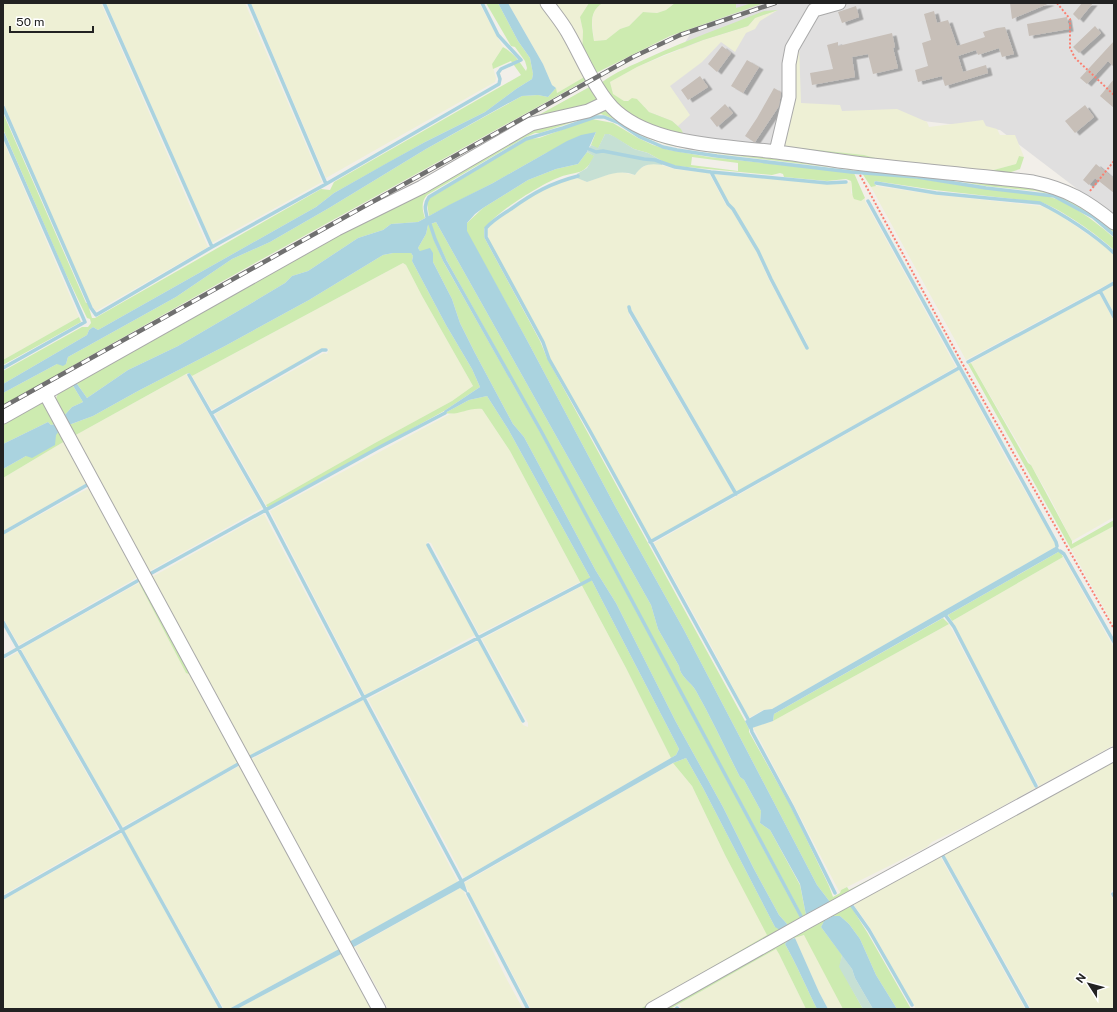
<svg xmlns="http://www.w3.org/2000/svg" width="1117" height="1012" font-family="'Public Sans',sans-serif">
<defs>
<filter id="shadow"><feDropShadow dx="4.5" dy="2.5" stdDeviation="0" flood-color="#0004"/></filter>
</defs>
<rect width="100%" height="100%" fill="#f2efe9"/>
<path fill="#e0dfdf" d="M704,3H1114V217L1000,130L795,106L775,155L685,136L644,108L706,9Z"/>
<path fill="#eef0d5" d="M3,3H101L208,247L96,311L90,303L3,102Z
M106,3H245L322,182L212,243Z
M251,3H479L503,47L492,64L496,78L495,82L326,178Z
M508,3H543L586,76L557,93L552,85L543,64Z
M552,3H589L580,17L583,31L582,54Z
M603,3H675L666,10L657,13L643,12L629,26L620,29L606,40L594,41L592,21L594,11L597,6Z
M778,10L760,21L755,29L746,33L735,52L721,42L702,62L670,86L690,115L678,126L672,121L649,112L637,99L624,101L612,94L610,82L637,67L703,40L748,26L755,18Z
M799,45L801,103L840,105L842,111L897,109L927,122L929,127L983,120L986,126L997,129L1000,135H1015L1024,157L1019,156L1016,164L990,171L883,160L864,155L782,146L793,61Z
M3,140L79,317L3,360Z
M651,163L662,165L674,169L709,173L726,205L731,209L757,253L769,280L804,344L805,348L808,349L807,343L773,280L760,252L734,208L729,204L713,174L827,184L847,183L851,181L852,186L851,193L861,201L865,198V201L956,367L737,492L631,309V306H629V315L734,494L651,540L550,358L545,343L490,242L487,233L489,227L492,224L536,193L562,181L577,178L587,182L612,173L621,172L635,175L639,169Z
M876,186L937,195L1041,206L1055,212L1106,247L1114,254V281L966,360L871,187Z
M403,263L406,265L422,296L473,386L452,401L375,443L266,505L215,414L324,353L327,354L329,349L324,348L212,410L192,376Z
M1114,285V313L1102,291Z
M1099,293L1114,321V517L1072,541L1048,494L971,363Z
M959,370L1007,460L1057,546L772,709L763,710L749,718L707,638L654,543Z
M186,374L262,508L146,573L74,436Z
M477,408L482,409L510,451L580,582L479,634L431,543L427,542V545L475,635L365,695L270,511L450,414Z
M65,441L87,483L3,531V478Z
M89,488L138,577L19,645L3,618V535Z
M264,514L360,697L249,756L152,577Z
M1114,526V626L1071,549Z
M1063,557L1114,648V745L1039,786L952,621Z
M139,583L186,673L191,675L237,763L122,827L21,649Z
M582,586L626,668L671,758L464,878L368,699L478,641L523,725L528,727V723L482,639Z
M949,624L1035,788L978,820L932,842L927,847L841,890L840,893L753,727L773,721Z
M18,652L118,829L3,895V660Z
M363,700L458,882L349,942L250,760Z
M1114,761V891L1112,890L1110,894L1114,901V1009H1031L944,854Z
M673,763L692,786L725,855L768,935L640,1009H531L464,883Z
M241,765L340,946L339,949L229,1009H224L124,831Z
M122,833L219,1009H3V900Z
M940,856L1025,1009H916L869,926L853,904Z
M460,888L463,890L505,976L523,1009H388L355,947Z
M805,935L843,1009H828L819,992L795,938Z
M776,949L779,954L806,1009H682L679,1004Z
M343,953L372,1009H237Z"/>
<path fill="#cdebb0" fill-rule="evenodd" d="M486,3H498L518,41L530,58L533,74L532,79L516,89L485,112L425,142L334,193L316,207L98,330L93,327L89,330L87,335L3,384V371L82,327H88L91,323L90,319L87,318L64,270L3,129V113L86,303H90L91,306L89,308L92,318H95L321,189L330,190L334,182L521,75L511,61L493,69L492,64L503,47C514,53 519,61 526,71L527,68L525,61L515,47L511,46Z
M589,3H603C588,11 592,27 594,41L606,40L620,29L629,26L643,12L657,13L666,10L675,3H736V8L752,3H764L670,36L594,74L582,54L583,31L580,17Z
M778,10L755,18L748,26L703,40L664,55L637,67L610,82L613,94L624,101H628L632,98L637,99L649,112L672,121L681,129L685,137L625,116L601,83C615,72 633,65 650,57C687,40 726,26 764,11Z
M586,76L588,79L246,268L3,405V393L57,364H66L68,357L176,297L232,259L270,242L329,208L426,149L522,96L538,95L548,97L556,88L557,93Z
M593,85L597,96L596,101L556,118L352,218Z
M604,108L640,132L851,166L853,171L845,169L713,153L668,145L644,137L621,122L601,114L591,116L540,133H535L526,137L427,195C421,202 422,209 425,218L418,222L391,224L383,230L358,238L308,271L292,276L285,283L250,304L178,346L128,370L87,398L75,381L224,297L526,132Z
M592,119L613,123L638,138L653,145L669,150L709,157L854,173L865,198L861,201L854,199C851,193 853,188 851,181L846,179L827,181L784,177L783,174L780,173L772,175L676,166L664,162L648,153L634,149L609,134H605L598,149L591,145L596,132L546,153L493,183L429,216L427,203L430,198L528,139L539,138ZM692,157L738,163V171L691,165Z
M782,146L864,155L883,160L990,171L1016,164L1019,156L1024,157L1020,169L1002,175L781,150Z
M587,152L595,156C582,177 580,170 560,177C541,184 495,213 484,229V237L540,341L547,358L745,721L749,729V732L791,807L829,886L833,897L840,893L841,890L847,887L849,890L929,849L940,841L979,824L646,1009H640L767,935L725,855L692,786L673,763L686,758L703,788L775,927L787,924L779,915L754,869L723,807L676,722L616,603L596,571L524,437L513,424L475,353L460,323L452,299L433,262V253L420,251L418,248L426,234L428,225L429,224L434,240L444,263L540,432L801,919L803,917L542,431L447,261L436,239L431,224L436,222L651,605L658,629L679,666C680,677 691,682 696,691C712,719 725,748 740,777L744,780L761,811L760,823L770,830L800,885L806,915L830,902L817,885L684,630L615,506L528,342L466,231L467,223L483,208L528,180L556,169L578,164Z
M859,168L1059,191L1114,226V233L1096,218L1054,195L1036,191L986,186L928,176L860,170Z
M862,173C904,175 945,183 986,189C1008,192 1032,191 1053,198C1072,204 1099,224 1114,238V250C1099,236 1060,208 1040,202L935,190L875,181L874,183L876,186L871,187Z
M393,253H411L413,256L412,261L446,325L472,369L480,387L444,411L268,508L266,505L375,443L452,401L473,386L422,296L406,265L403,263L192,376L189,373L186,374L74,436L66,426L93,416L138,391L225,346L309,300L383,255Z
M79,317L81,322L3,365V360Z
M971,363L1028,463L1031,465L1072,541V544L1114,520V526L1071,549L968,364Z
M72,384L83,402L72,407L62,418C54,395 52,397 72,384Z
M487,396L508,429L591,579L679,749L676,755L671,758L626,668L510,451L482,409C469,407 458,416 445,413L469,400Z
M41,403H45L56,424L51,425L48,422L3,444V424Z
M59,431L65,441L3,478V469L26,456Z
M1060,551L1063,557L952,621L948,615Z
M143,581L242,760L237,763L191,675L186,673L139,583Z
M943,618L949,624L773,721L774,714Z
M1114,757V761L850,905L867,932L911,1009H897L876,975L860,939L849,924L840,916C831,916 825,918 821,927L842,955L840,967L863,1009H843L804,935L788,940L785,944C797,965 806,987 817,1009H806L779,954L776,949L670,1009H660L831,913Z"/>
<path fill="#c6e0d4" d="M605,134H609L615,137L634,149L648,153L664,162L662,165C650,163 642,164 635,175C618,168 603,177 587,182L577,178V174L587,168L594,156L587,152L591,145L598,148Z
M842,955L852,969L855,978L873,1009H863L839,967Z"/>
<path fill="#aad3df" d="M498,3H508L543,64L552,85L556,88L548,97L538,95L522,96L505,105L426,149L329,208L270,242L232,259L176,297L68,357L66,364L63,366L57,364L3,393V384L87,335L89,330L93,327L98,330L316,207L334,193L387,163L425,142L485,112L516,89L532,79L533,74L530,58L518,41Z
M596,132L587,152L578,164L556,169L528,180L483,208L475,214L467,223V231L528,342L615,506L684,630L817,885L830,902L806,915L800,884L770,830L760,823L761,811L744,780L740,777C725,748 712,719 696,691C691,682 680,677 679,666L658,629L651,605L436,222L428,225L426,234L418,248L420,251L430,248L433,253V262L452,299L460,323L475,353L513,424L524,437L596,571L616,603L676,722L723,807L754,869L779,915L787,924V927L780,930L775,927L703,788L686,758L673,763L464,882L468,894L460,888L352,948L349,942L464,878L676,755L679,749L591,579L508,429L487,396L469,400L445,413L444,411L480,387L472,369L446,325L412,261L413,256L411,253H393L383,255L309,300L225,346L138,391L93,416L66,426L62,418L72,407L83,402L72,384L75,381L87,398L128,370L178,346L250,304L285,283L292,276L308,271L358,238L383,230L391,224L418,222L449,205L493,183L567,141L581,135Z
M48,422L51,425L56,424L59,431L56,435L55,445L32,458L26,456L3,469V444Z
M1057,546L1060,551L774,714L773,721L749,729L745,721L764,710L772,709Z
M833,916H840L849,924L860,939L876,975L897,1009H873L855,978L852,969L821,927L824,921Z
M795,938L819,992L828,1009H817C806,987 797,965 785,944L788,940Z
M340,946L343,953L237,1009H229L339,949Z"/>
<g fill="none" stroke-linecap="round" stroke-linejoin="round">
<path stroke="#aad3df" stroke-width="3.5" d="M104,3L212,247
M249,3L326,184
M3,107L91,308L96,315L212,247L326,184L499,84L500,79L498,73L501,69L521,60L498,35L482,3
M3,134L85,322L3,368
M589,149L596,152L603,151L644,159L655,160L675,167L711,172L827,183L846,182
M711,172L728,204L733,209L758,251L771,279L807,348
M578,176C551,183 533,193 511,209C502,215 493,220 486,228V237L543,342L549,359L590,431L748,719
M876,183L936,193L1040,203C1063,214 1095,235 1114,253
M868,201L1056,542L1057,546
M427,217C425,209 424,204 429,197L526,139L563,128L595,117H604L619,123L640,137L663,147L677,150L717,156L851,172L917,177L986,188L1054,196L1093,217L1114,235
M430,224L435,239L445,261L541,431L802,918
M1100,291L1114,283
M629,307L630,311L736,494
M968,362L1100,291L1114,317
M189,375L266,510L364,698L461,880
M212,413L322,350H326
M3,533L87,485
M650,542L959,368
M428,545L523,721
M1060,551L1064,554L1114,642
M148,575L378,448L445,413
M946,616L954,627L1036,786
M3,622L122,830L221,1009
M3,657L139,580
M751,728L752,732L792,806L835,893
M250,757L591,579
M943,856L1028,1009
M468,894L528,1009
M1113,894L1114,896
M3,898L240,763
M852,906L869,930L912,1005
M677,1008L678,1009"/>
</g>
<path fill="#c7bfb8" filter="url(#shadow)" d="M1010,3H1050L1012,19Z
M1082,3H1093L1079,20L1073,14Z
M856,6L859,17L842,23L838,12Z
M934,11L937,23L948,20L957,46L985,37L983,32L997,28L1005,27L1014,54L1002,57L999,48L978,55L976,50L958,56L963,72L986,65L988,73L945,86L942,76L918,82L915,70L928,66L922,43L931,40L924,14Z
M1067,17L1069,29L1029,36L1027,24Z
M1095,26L1101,33L1079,53L1073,47Z
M892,33L895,47L893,48L898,68L873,74L868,54L852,57L855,77L812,85L810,73L833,69L827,45L838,42V46Z
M1114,41V67L1108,61L1087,84L1080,78Z
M722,46L731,53L717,72L708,64Z
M747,60L759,67L743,93L731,86Z
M700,76L708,87L688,100L681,90Z
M1114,79V108L1100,96Z
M774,88L781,92L779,106L755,142H754L745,136L757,118Z
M725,104L733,113L717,127L710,118Z
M1085,105L1094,117L1075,133L1065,121Z
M1096,164L1114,179V193L1095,178L1089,185L1083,180Z"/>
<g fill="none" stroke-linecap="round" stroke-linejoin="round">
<g stroke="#a9a9a9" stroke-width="15">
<path id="minor" d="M547,3C554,13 562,22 568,33C582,57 597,95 617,112C656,146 728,146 777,152C803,155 829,160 855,163C914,170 973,175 1033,182C1067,189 1087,201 1114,223
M776,152L789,97V64L792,48L814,10L839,3
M45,393L379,1009
M3,417L337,229L422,187L531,124L588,111L607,102
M652,1009L805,923L1114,754"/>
</g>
<path stroke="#fa8072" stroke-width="2" stroke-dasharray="2 2" stroke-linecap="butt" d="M1057,3L1070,19V48L1075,58L1114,95
M860,175L962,363L1114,629
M1090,191L1114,161"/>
<use href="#minor" stroke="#fff" stroke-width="13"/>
<g stroke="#707070" stroke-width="4.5">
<path id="rail" d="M3,407L633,57L680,35L775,3"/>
</g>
<use href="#rail" stroke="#fff" stroke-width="3" stroke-dasharray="9" stroke-linecap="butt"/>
</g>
<rect width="1117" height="1012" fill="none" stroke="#222222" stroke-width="8"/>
<g transform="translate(1089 984) rotate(306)" stroke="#ffffff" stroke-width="3" paint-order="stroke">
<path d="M0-3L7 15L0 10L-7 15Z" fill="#222222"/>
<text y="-6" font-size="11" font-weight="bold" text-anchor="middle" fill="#222222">N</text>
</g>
<path d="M10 26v6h83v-6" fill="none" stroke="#222222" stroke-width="2"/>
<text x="16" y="26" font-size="12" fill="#222222" stroke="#ffffff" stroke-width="3" paint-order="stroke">50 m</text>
</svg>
